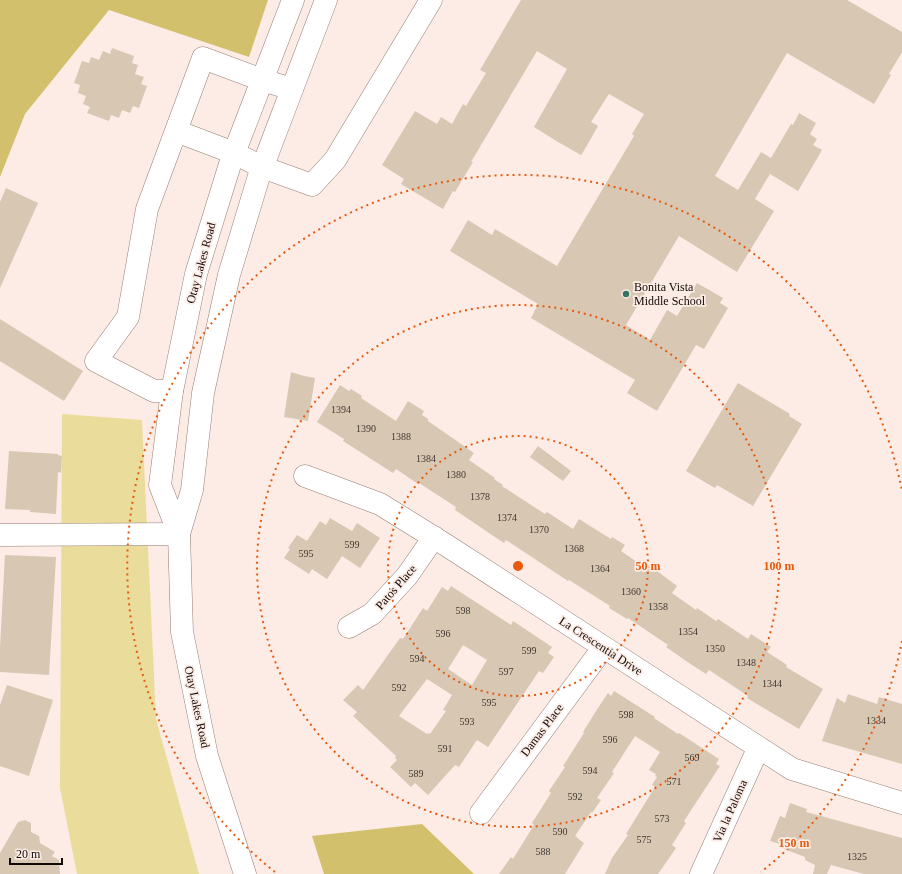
<svg xmlns="http://www.w3.org/2000/svg" width="902" height="874" font-family="'Times New Roman',serif">
<rect width="100%" height="100%" fill="#fcece5"/>
<path fill="#eadc9b" d="M62,414L142,420L156,719L199,874H77L60,788Z"/>
<path fill="#d3c06c" d="M0,0H268L249,57L109,10L25,114L0,177Z
M422,824L474,874H324L312,836Z"/>
<path fill="#d8c7b3" fill-rule="evenodd" d="M521,0H847L902,32V52L889,74L891,75L874,104L787,53L715,176L738,190L761,152L771,158L791,124L793,125L799,113L816,123L810,134L817,139L813,145L822,150L798,191L770,174L755,199L774,211L737,272L679,236L626,325L650,340L667,310L677,316L697,283L723,298L720,303L728,308L704,349L696,345L657,411L627,393L635,380L531,318L538,304L450,251L468,220L492,235L495,229L557,266L634,136L632,134L644,114L609,94L591,122L598,126L582,154L581,155L558,142L534,127L567,69L537,51L471,162H473L455,192L453,191L443,209L401,184L404,179L382,165L415,111L437,124L441,117L452,124L463,104L466,106L486,73L480,70Z
M112,48L134,56L132,63L138,65L135,74L144,77L141,84L147,86L139,108L133,106L130,113L122,110L119,118L111,115L109,121L87,113L90,107L83,104L86,96L78,93L80,85L74,83L82,61L89,63L91,57L99,60L103,51L110,54Z
M6,188L38,203L0,288V202Z
M0,319L83,371L64,401L0,361Z
M291,372L304,376L315,378L308,421L284,417Z
M738,383L790,414L789,416L802,424L753,506L717,485L715,488L686,471Z
M340,385L349,391L351,389L362,396L361,398L396,421L408,401L424,411L422,415L428,419V421L474,453L469,460L495,478L494,479L503,485L502,486L545,514L547,512L573,529L579,519L611,539L612,537L625,545L621,551L643,566L645,562L677,586L672,593L696,610L697,608L716,621L718,619L748,639L751,634L771,647L767,652L787,665L786,667L823,689L799,729L747,698L748,696L709,670L706,674L689,663L666,647L668,645L628,618L627,619L609,608L610,606L569,580L568,581L506,540L504,543L489,533L455,510L456,507L419,483L418,484L396,469L393,473L343,441L344,439L317,422Z
M538,446L571,471L563,481L530,457Z
M9,451L58,454V455L62,456L61,473L58,472L56,514L30,512V510L5,509Z
M330,518L352,531L357,523L380,538L360,568L342,556L327,579L312,569L309,574L284,558L290,549L288,548L297,535L307,541L320,521L326,525Z
M5,555L56,557L49,675L0,672V647Z
M451,586L511,625L513,621L552,647L548,653L554,657L543,673L539,671L488,747L477,740L459,767L455,765L428,795L415,783L411,787L390,767L397,760L395,758L396,756L353,716L357,712L343,700L358,685L363,690L400,638L403,639L423,608L427,611L442,587L448,591ZM463,645L487,660L472,685L448,669ZM427,679L452,695L443,710L446,711L430,734L428,733L427,734L399,716Z
M7,685L53,700L29,776L0,766V705Z
M614,691L655,717L654,718L678,734L679,733L719,759L716,764L720,766L684,821L686,823L672,845L676,848L658,874H605L612,858L628,835L626,834L655,787L652,785L657,777L655,776L656,774L649,770L660,752L635,736L612,772L614,773L597,798L601,800L592,813L591,812L575,836L577,837V838L584,843L565,874H499L511,857L513,859L534,825L532,823L551,793L549,791L565,767L563,766L584,733L583,732L596,711L608,693L611,696Z
M848,694L877,704L879,697L902,704V764L822,741L837,698L845,703Z
M790,803L807,809L806,812L902,838V874H864L831,865L827,874H813L815,865L805,860V857L779,847L780,844L770,841L780,816L785,818Z
M25,820L31,823V832L39,836L40,843L55,852L52,856L59,860L60,874H0V853L18,822Z"/>
<g fill="none" stroke-linecap="round" stroke-linejoin="round">
<g stroke="#957e74" stroke-width="23">
<path id="minor" d="M176,131L234,153L262,167L312,185L335,160L431,0
M172,391H154L96,361L128,317L147,209L203,58L262,80L292,89
M305,476L380,504L446,545L792,769L902,803
M0,535L179,534
M349,627L372,614L407,576L434,537
M481,813L603,648
M701,874L758,749"/>
</g>
<g stroke="#957e74" stroke-width="23">
<path id="major" d="M179,534L160,485L172,391L196,274L231,161L293,0
M245,874L207,756L182,632L179,534L192,490L203,393L229,275L259,176L326,0"/>
</g>
<use href="#minor" stroke="#fff" stroke-width="22"/>
<use href="#major" stroke="#fff" stroke-width="22"/>
</g>
<g fill="none" stroke="#e8590c" stroke-width="2" stroke-dasharray="2 4">
<circle cx="518" cy="566" r="130"/>
<circle cx="518" cy="566" r="261"/>
<path d="M902 641A391 391 0 0 1 761 872M275 872A391 391 0 1 1 902 491"/>
</g>
<circle fill="#337464" stroke="#fcece5" stroke-width="1.5" cx="626" cy="294" r="4"/>
<g text-anchor="middle" stroke-width="3.5" stroke-linejoin="round" paint-order="stroke">
<g font-size="10" fill="#433831">
<text x="341" y="413">1394</text>
<text x="366" y="432">1390</text>
<text x="401" y="440">1388</text>
<text x="426" y="462">1384</text>
<text x="456" y="478">1380</text>
<text x="480" y="500">1378</text>
<text x="507" y="521">1374</text>
<text x="539" y="533">1370</text>
<text x="352" y="548">599</text>
<text x="574" y="552">1368</text>
<text x="306" y="557">595</text>
<text x="600" y="572">1364</text>
<text x="631" y="595">1360</text>
<text x="658" y="610">1358</text>
<text x="463" y="614">598</text>
<text x="688" y="635">1354</text>
<text x="443" y="637">596</text>
<text x="715" y="652">1350</text>
<text x="529" y="654">599</text>
<text x="417" y="662">594</text>
<text x="746" y="666">1348</text>
<text x="506" y="675">597</text>
<text x="772" y="687">1344</text>
<text x="399" y="691">592</text>
<text x="489" y="706">595</text>
<text x="626" y="718">598</text>
<text x="876" y="724">1334</text>
<text x="467" y="725">593</text>
<text x="610" y="743">596</text>
<text x="445" y="752">591</text>
<text x="692" y="761">569</text>
<text x="590" y="774">594</text>
<text x="416" y="777">589</text>
<text x="674" y="785">571</text>
<text x="575" y="800">592</text>
<text x="662" y="822">573</text>
<text x="560" y="835">590</text>
<text x="644" y="843">575</text>
<text x="543" y="855">588</text>
<text x="857" y="860">1325</text>
</g>
<g font-size="12" fill="#110906" stroke="#fcece5">
<text transform="translate(201 263) rotate(-75)" y="4">Otay Lakes Road</text>
<text transform="translate(396 587) rotate(-49)" y="4">Patos Place</text>
<text transform="translate(601 646) rotate(33)" y="4">La Crescentia Drive</text>
<text transform="translate(197 707) rotate(78)" y="4">Otay Lakes Road</text>
<text transform="translate(542 730) rotate(-53)" y="4">Damas Place</text>
<text transform="translate(730 811) rotate(-66)" y="4">Via la Paloma</text>
</g>
<g font-size="12" fill="#110906" stroke="#fcece5" text-anchor="start">
<text x="634" y="291">Bonita Vista<tspan x="634" dy="14">Middle School</tspan></text>
</g>
</g>
<circle cx="518" cy="566" r="6" fill="#e8590c" stroke="#fcece5" stroke-width="2"/>
<g font-size="12" text-anchor="middle" font-weight="bold" fill="#e8590c" stroke="#fcece5" stroke-width="3.5" stroke-linejoin="round" paint-order="stroke">
<text x="648" y="570">50 m</text>
<text x="779" y="570">100 m</text>
<text x="794" y="847">150 m</text>
</g>
<path d="M10 858v6h52v-6" fill="none" stroke="#110906" stroke-width="2"/>
<text x="16" y="858" font-size="12" fill="#110906" stroke="#fcece5" stroke-width="3" paint-order="stroke">20 m</text>
</svg>
